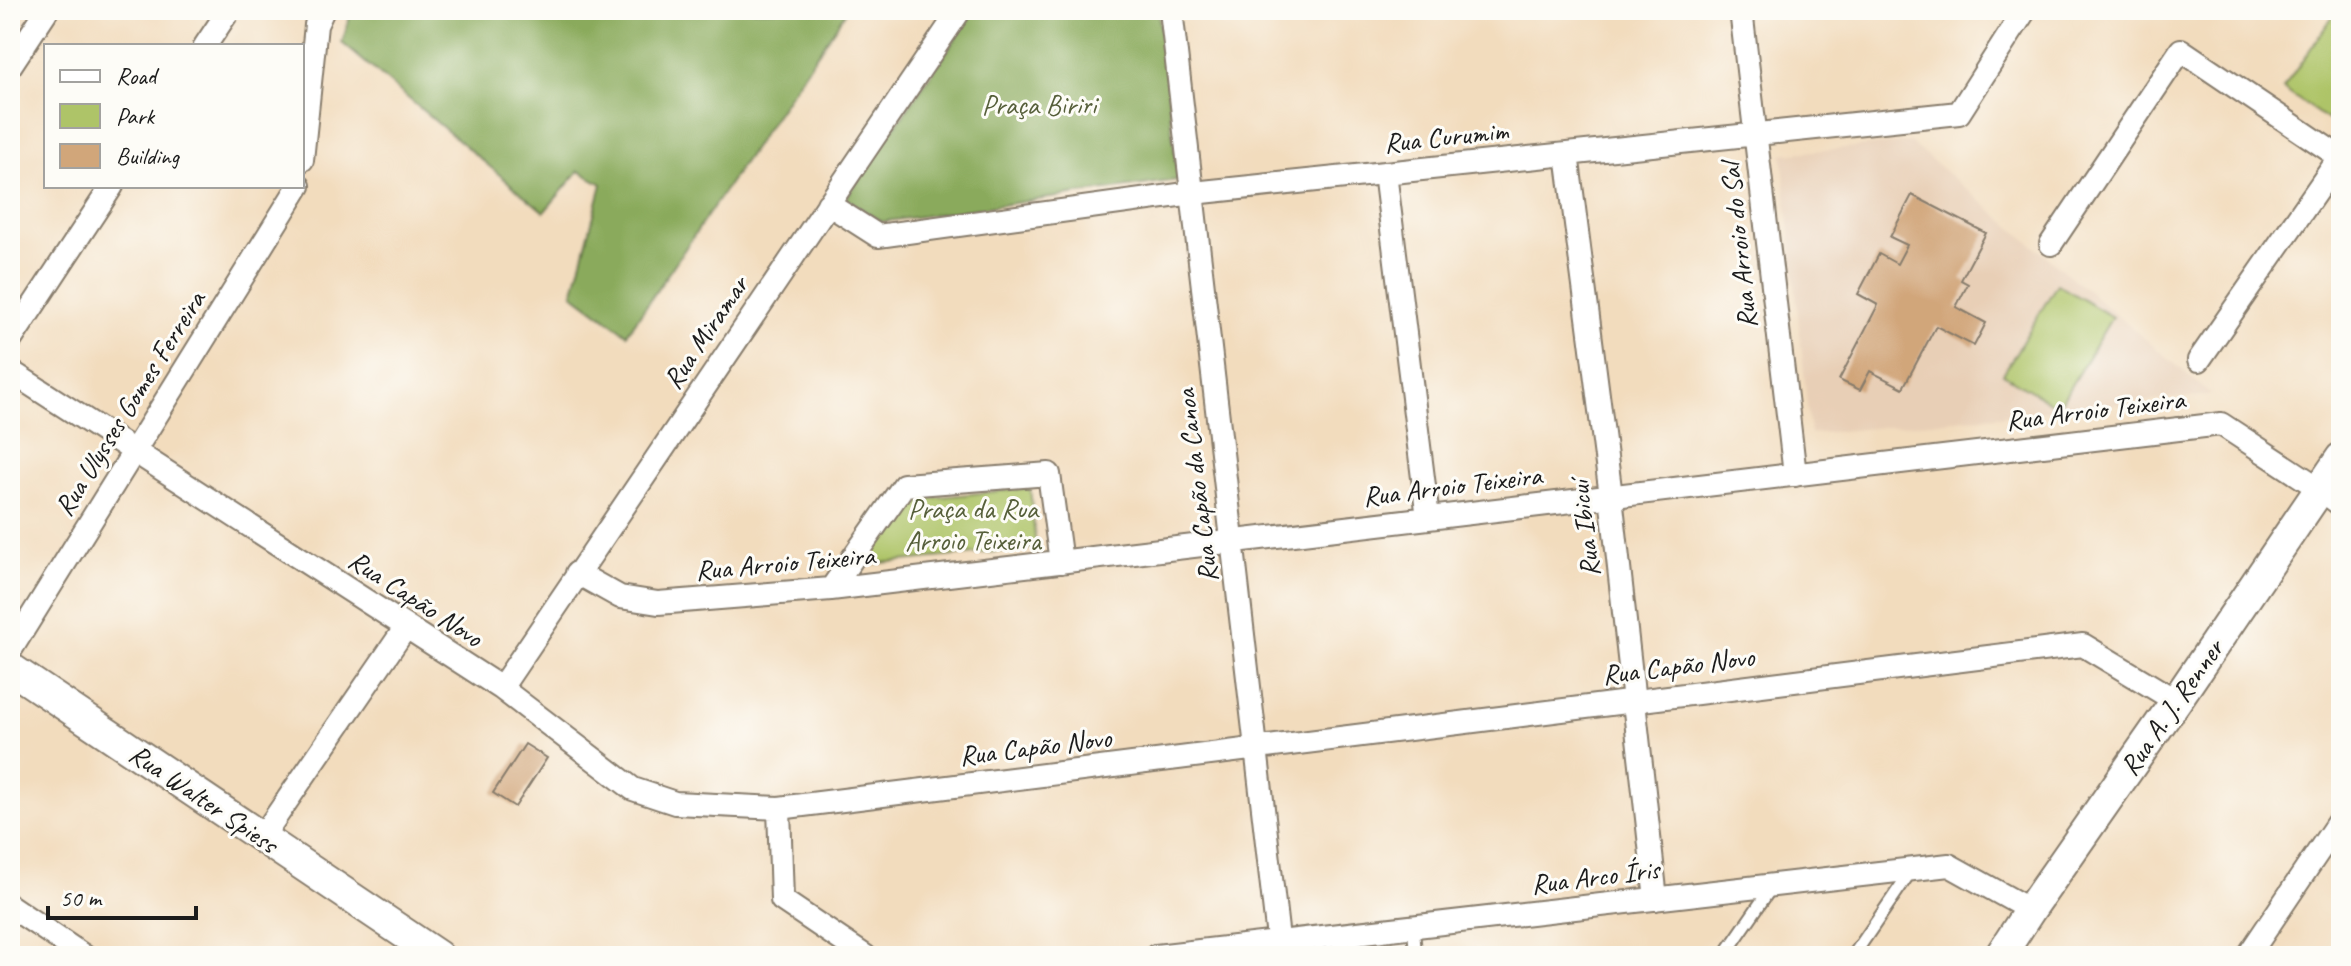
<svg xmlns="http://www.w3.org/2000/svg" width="2351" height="966" font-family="Caveat,sans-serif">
<rect width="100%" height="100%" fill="#fdfcf7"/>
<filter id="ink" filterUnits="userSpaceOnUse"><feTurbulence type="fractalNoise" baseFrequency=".0125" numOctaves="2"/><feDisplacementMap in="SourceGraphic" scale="16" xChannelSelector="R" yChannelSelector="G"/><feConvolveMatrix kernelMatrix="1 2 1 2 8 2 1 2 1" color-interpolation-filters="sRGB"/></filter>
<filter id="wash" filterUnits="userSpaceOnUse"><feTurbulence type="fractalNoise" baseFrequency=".006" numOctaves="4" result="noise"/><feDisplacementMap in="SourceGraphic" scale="32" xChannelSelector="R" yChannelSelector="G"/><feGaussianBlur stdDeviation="1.8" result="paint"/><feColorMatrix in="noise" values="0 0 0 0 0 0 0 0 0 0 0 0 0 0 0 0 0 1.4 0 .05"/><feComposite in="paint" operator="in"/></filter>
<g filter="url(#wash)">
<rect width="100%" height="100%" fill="#f2dcbd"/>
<path fill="#e8cfb6" d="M1910,142L2212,395L1810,434L1782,154Z"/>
<path fill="#aec468" stroke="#657042" stroke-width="2" d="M2337,10H2341V129L2283,89Z
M2057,284L2112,317L2058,407L2003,374Z
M1030,488L1036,548L859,565L901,501Z"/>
<path fill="#8aaa5c" stroke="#53633c" stroke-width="2" d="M352,10H847L627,334L573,294L602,184L579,171L544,212L342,43Z
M975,10H1158L1178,180L881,222L846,198Z"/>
<g id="blocks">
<path fill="#d1a67a" d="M1912,195L1986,233L1961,280L1968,284L1956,307L1986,323L1974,346L1936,326L1903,388L1870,371L1860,390L1839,380L1878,305L1858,294L1879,254L1897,264L1907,245L1890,237Z
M525,744L547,758L515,807L493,793Z
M1403,947L1404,956H1331V954Z"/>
</g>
</g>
<g filter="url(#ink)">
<use href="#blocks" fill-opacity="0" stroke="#877c6c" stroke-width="2"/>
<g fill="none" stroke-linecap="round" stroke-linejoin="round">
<g stroke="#877c6c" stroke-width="15">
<path id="lane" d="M1413,927L1416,956
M1724,956L1773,885
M1853,956L1911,871"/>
</g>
<g stroke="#877c6c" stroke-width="26">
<path id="street" d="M1171,10L1280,956
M1741,10L1795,475
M205,46L229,10
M10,66L47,10
M1567,154L1611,496L1656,899
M302,160L316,25L323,10
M1385,173L1428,518
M828,204L878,236L1193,193L1959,113L2025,10
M2051,244L2181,50L2341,158
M10,341L112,186
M2199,360L2340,157
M10,371L501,688L633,789L675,803L779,808L2083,645L2176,701
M577,573L620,597L658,603L831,589L2221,424L2320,489L2341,505
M831,589L904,485L1049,474L1061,562
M10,651L299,186
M501,688L960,10
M779,808L782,900L865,956
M262,837L406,627
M10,906L84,956
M1156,956L1949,865L2030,910
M2248,956L2341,818"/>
</g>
<g stroke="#877c6c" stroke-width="34">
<path id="secondary" d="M10,668L438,956
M2000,956L2030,910L2176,701L2341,458"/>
</g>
<use href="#lane" stroke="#fff" stroke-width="11"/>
<use href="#street" stroke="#fff" stroke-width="22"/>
<use href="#secondary" stroke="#fff" stroke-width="30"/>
</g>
</g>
<g text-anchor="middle" stroke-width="6" stroke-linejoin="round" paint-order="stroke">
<g font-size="28" fill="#565f3a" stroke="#fdfcf7">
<text x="1039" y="114">Praça Biriri</text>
<text x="973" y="518">Praça da Rua<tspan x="973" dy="32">Arroio Teixeira</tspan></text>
</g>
<g font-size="28" fill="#1c1c1c" stroke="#fdfcf7">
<text transform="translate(1446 136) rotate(-6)" y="10">Rua Curumim</text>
<text transform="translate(1738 246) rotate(-96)" y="10">Rua Arroio do Sal</text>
<text transform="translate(705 332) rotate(-56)" y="10">Rua Miramar</text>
<text transform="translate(129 403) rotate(-58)" y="10">Rua Ulysses Gomes Ferreira</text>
<text transform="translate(2095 409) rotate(-7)" y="10">Rua Arroio Teixeira</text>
<text transform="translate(1452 485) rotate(-7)" y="10">Rua Arroio Teixeira</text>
<text transform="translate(1196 486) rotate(-97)" y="10">Rua Capão da Canoa</text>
<text transform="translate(1584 529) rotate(-97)" y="10">Rua Ibicuí</text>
<text transform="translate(785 562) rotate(-5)" y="10">Rua Arroio Teixeira</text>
<text transform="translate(416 598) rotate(33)" y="10">Rua Capão Novo</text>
<text transform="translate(1678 665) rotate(-7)" y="10">Rua Capão Novo</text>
<text transform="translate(2171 707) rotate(-55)" y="10">Rua A. J. Renner</text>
<text transform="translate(1035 746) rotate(-7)" y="10">Rua Capão Novo</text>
<text transform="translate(204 798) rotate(34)" y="10">Rua Walter Spiess</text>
<text transform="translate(1595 876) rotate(-7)" y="10">Rua Arco Íris</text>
</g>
</g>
<rect width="2351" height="966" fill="none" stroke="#fdfcf7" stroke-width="40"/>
<rect x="44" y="44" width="260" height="144" fill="#fdfcf7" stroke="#a3a29f" stroke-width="2"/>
<rect x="60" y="70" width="40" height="12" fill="#ffffff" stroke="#a3a29f" stroke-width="2"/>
<text x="116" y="84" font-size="24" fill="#1c1c1c">Road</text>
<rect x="60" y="104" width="40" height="24" fill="#aec468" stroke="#a3a29f" stroke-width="2"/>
<text x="116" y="124" font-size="24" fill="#1c1c1c">Park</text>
<rect x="60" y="144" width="40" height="24" fill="#d1a67a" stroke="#a3a29f" stroke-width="2"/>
<text x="116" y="164" font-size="24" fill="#1c1c1c">Building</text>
<path d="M48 906v12h148v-12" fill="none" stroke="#1c1c1c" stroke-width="4"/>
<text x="60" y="906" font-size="24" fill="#1c1c1c" stroke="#fdfcf7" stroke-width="6" paint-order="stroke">50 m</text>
</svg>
